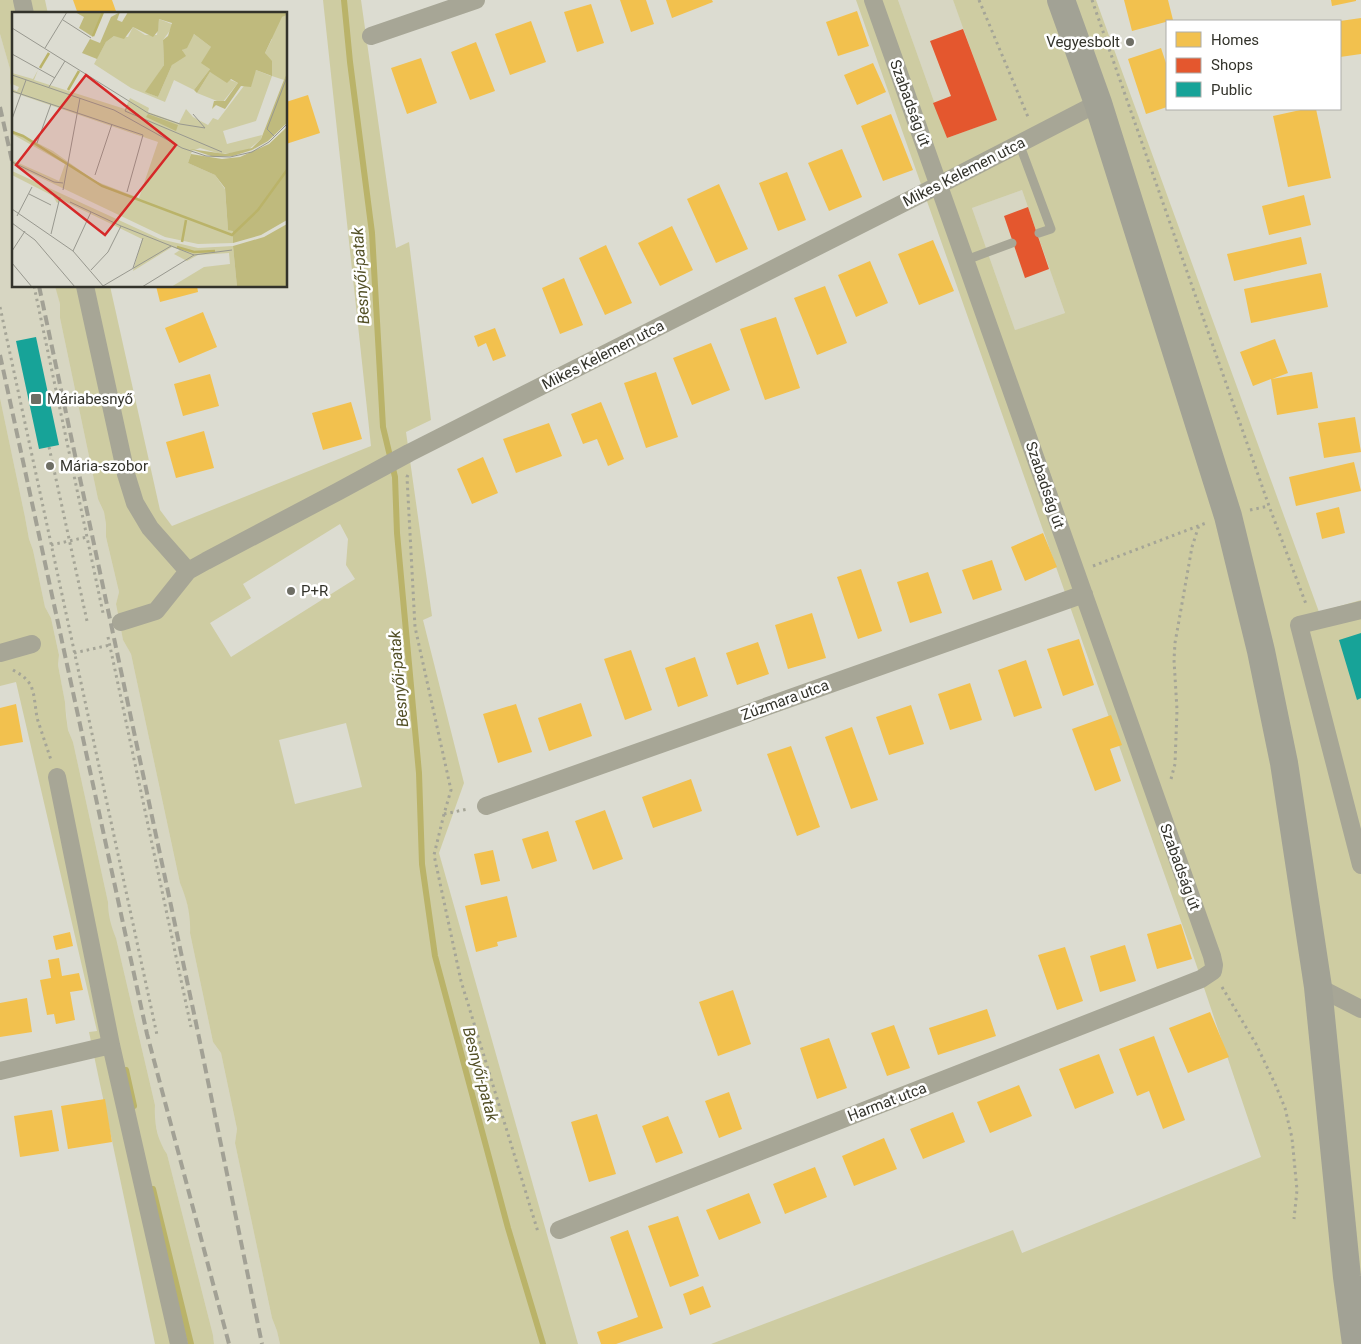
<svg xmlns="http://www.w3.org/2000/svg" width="1361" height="1344" font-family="Roboto,sans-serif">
<rect width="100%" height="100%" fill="#dcdcd1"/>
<path fill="#d7d6c2" d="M898,0H953L997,120L947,138Z
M0,34L10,69V83L14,99V286H55L57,291L60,304V318L98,499L104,512L106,524V537L119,592L116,604L123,640L131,654L180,883L185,894L191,920L190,933L213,1042L221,1053L237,1129L235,1143L272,1318L277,1331L280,1344H214L213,1335L167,1154L160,1143L154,1118L155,1105L116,938L111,927L108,915V902L73,742L68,730L65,702L58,665L59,655L51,618L45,607L33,550L29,539L25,517L0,398Z
M1022,190L1065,313L1015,330L972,208Z"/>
<path fill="#cecca2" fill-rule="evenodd" d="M0,0H45L48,14H14V99L10,83V69L0,34Z
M323,0H361L396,248L409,242L431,420L406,432L432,616L423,620L464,783L439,853L578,1344H280L277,1331L272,1318L235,1143L237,1129L221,1053L213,1042L190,933C191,916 187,899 180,883L131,654L123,640L116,604L119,592L106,537V524L104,512L98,499L60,318V304L55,286H110L160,510L172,526L371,446ZM340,524L348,539L346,565L355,579L231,657L210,623L251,598L243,584ZM346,723L362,787L295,804L279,740Z
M856,0H898L947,138L996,120L953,0H1096L1319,612L1361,600V1344H711L1013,1230L1022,1253L1261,1157L1195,961ZM1022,190L1065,313L1015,330L972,208Z
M0,398L25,517L29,539L33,550L45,607L51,618L59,655L58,665L65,702L66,715L68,730L73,742L108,902C108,915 111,926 116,938L155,1105C154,1123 157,1139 167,1154L213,1335L214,1344H155L89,1032L97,1031L16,682L0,686Z"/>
<path fill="#f2c14e" d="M73,0H112L117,14H78Z
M620,0H646L654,24L631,32Z
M666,0H712L713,2L672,18Z
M1124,0H1168L1173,20L1132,31Z
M1331,0H1356V1L1332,6Z
M591,4L604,43L577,52L564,12Z
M857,11L869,46L838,56L826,22Z
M1361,18V54L1340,57V21Z
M531,21L546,62L510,75L495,34Z
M476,42L495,91L470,100L451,52Z
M1161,48L1167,66V107L1146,114L1128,59Z
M421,58L437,103L407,114L391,68Z
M873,63L886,92L857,105L844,75Z
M308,95L320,133L286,144V102Z
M1305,109H1316L1331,178L1288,187L1273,116Z
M891,114L913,170L883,181L861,126Z
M842,149L862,197L829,211L808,163Z
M787,172L806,220L778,231L759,183Z
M719,184L748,249L716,263L687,199Z
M1304,195L1311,225L1269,235L1262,206Z
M672,226L693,270L660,286L638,243Z
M1301,237L1307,264L1234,281L1227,254Z
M933,240L954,291L919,305L898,254Z
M606,245L632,303L605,315L579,258Z
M870,261L888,303L856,317L838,275Z
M1321,273L1328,307L1251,323L1244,289Z
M564,278L583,325L560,334L542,288Z
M156,286H197L198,292L160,302Z
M825,286L847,343L817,355L794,298Z
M203,312L217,347L179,363L165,328Z
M776,317L800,388L765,400L740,329Z
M495,328L506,356L493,361L486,343L478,347L474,336Z
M1275,339L1288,373L1272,379L1312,372L1318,408L1277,415L1271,379L1253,386L1240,352Z
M711,343L730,390L692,405L673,358Z
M656,372L678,437L646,448L624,383Z
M210,374L219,406L183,416L174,384Z
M351,402L362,439L323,450L312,413Z
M601,402L624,459L608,466L597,439L583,444L571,414Z
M1355,417L1361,452L1324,458L1318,423Z
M549,423L562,456L516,473L503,439Z
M204,431L214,468L176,478L166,442Z
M483,457L498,493L472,504L457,469Z
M1354,462L1361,491L1296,506L1289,477Z
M1339,507L1345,533L1322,539L1316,513Z
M1043,533L1057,567L1025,581L1011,547Z
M992,560L1002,590L973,600L962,570Z
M861,569L882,631L858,639L837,577Z
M928,572L942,613L910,623L897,582Z
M812,613L826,658L788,669L775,625Z
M1079,639L1094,685L1063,696L1047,649Z
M758,642L769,674L737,685L726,653Z
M631,650L652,710L625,720L604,659Z
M695,657L708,696L678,707L665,668Z
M1026,660L1042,708L1014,717L998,670Z
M970,683L982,720L950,730L938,694Z
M581,703L592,736L549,751L538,718Z
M16,704L23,742L0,746V708Z
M516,704L532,752L498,763L483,714Z
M911,705L924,744L889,755L876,717Z
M1111,715L1122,745L1110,749L1121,781L1095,791L1072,729Z
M852,727L878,800L851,809L825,737Z
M791,746L820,827L797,836L767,754Z
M691,779L702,811L653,828L642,797Z
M605,810L623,859L593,870L575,821Z
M548,831L557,861L532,869L522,839Z
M493,850L500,881L481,885L474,854Z
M507,896L517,937L497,942L498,946L476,952L465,906Z
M1181,924L1192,959L1157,969L1147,934Z
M70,932L73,946L56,950L53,936Z
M1125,945L1136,981L1100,992L1090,956Z
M1065,947L1083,1001L1057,1010L1038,955Z
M59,958L62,976L79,973L83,990L70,992L75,1020L56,1024L54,1014L47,1015L40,980L51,978L48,960Z
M733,990L751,1044L718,1056L699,1002Z
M27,998L32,1032L0,1037V1003Z
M987,1009L996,1036L938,1055L929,1028Z
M1210,1012L1229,1057L1188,1073L1169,1028Z
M894,1025L910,1068L887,1076L871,1033Z
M1154,1036L1185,1120L1163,1129L1149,1091L1137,1096L1119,1049Z
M829,1038L847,1088L817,1099L800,1048Z
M1099,1054L1114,1093L1075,1109L1059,1069Z
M1019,1085L1032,1116L990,1133L977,1102Z
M729,1092L742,1129L719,1138L705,1101Z
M105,1099L112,1142L68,1149L61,1106Z
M52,1110L59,1151L20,1157L14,1116Z
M953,1112L965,1142L923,1159L910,1129Z
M597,1114L616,1174L589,1182L571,1122Z
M668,1116L683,1153L656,1163L642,1126Z
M884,1138L897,1169L854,1186L842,1156Z
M815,1167L827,1197L785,1214L773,1184Z
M749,1193L761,1223L719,1240L706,1210Z
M678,1216L699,1276L670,1287L648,1226Z
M628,1230L663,1328L616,1344H601L597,1332L638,1317L610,1237Z
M703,1286L711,1307L690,1315L683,1294Z"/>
<path fill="#e4572e" d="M963,29L997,120L947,138L933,103L951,96L930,41Z
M1028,207L1049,269L1025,278L1004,216Z"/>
<path fill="#17a398" d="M36,337L59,445L39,449L16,341Z
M1361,633V698L1357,700L1339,640Z"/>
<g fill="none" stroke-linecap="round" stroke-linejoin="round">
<path stroke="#bab369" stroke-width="6" d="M344,0L350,62L372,233L383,427L395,477L397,533L419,773L422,864L435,956L508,1228L543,1344
M126,1070L134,1106
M153,1189L191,1344"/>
<path stroke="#a5a597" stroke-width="3" stroke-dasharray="2.5 4" stroke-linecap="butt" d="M979,0L1028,117
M1092,0L1269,506L1306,604
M34,286L103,613
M0,307L157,1035
M49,447L87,621
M408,475L407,477L415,627L451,790L444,814L434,855L461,981L538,1232
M1250,510L1269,506
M51,545L87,537
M1093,566L1206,523
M108,637L191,1027
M74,653L110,645
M13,670L23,676L31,685L34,696L37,718L51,760
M1171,779L1175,764L1177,710L1174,660L1175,643L1192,547L1199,525
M444,814L468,809
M1222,987L1256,1044L1276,1086L1285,1108L1292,1138L1297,1190L1294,1219"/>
<path stroke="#a7a696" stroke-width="9" d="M1019,143L1051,229L1039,233
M966,260L1012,243"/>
<path stroke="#a7a696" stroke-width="18" d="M22,0L25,14
M371,36L476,0
M85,286L126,474L135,503L150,528L188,571
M1361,610L1299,625L1361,865
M121,622L156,611L188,571L206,561L339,491L409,453L939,185L1098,103
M0,653L32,644
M57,777L111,1045L179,1344
M486,806L1084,594
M1318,987L1361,1009
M0,1071L111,1045
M559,1230L1201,979L1213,971L1214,965L1212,956L873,0"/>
<path stroke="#a2a295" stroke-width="28" d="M1061,0L1098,103L1228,516L1261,651L1284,763L1318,987L1347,1277L1356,1344"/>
<path stroke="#a2a195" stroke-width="4" stroke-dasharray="10 5" stroke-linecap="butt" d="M0,107L14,170
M39,286L196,1023L262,1344
M0,355L147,1034L229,1344"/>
</g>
<g fill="#6e6e65" stroke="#fff" stroke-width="2">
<circle cx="1130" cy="42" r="5"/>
<rect x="30" y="393" width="12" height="12" rx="2.5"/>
<circle cx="50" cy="466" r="5"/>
<circle cx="291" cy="591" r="5"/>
</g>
<g text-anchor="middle" stroke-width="5" stroke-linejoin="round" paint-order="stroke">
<g font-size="15" fill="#33332b" stroke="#fff" text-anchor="start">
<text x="1120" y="47" text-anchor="end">Vegyesbolt</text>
<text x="47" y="404">Máriabesnyő</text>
<text x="60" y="471">Mária-szobor</text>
<text x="301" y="596">P+R</text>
</g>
<g font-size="15" fill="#33332b" stroke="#fff">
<text transform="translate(910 103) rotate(70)" y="5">Szabadság út</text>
<text transform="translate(964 172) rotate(-27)" y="5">Mikes Kelemen utca</text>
<text transform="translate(603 355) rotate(-27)" y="5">Mikes Kelemen utca</text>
<text transform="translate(1045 485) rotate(71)" y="5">Szabadság út</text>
<text transform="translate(785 700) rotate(-20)" y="5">Zúzmara utca</text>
<text transform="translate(1180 867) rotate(70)" y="5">Szabadság út</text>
<text transform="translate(887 1102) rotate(-21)" y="5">Harmat utca</text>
</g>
<g font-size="16" font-style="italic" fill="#535026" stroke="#fff">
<text transform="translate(360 276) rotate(-94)" y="6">Besnyői-patak</text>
<text transform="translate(398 679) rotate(-95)" y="6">Besnyői-patak</text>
<text transform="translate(481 1074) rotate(75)" y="6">Besnyői-patak</text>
</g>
</g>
<g transform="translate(12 12)">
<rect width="275" height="275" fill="#dcdcd1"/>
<path d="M275,3V60L272,68L260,64L244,109L211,119L215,132L250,123L249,127L236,138L227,140L209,142L188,136L180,139L176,151L203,163L213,177L216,218H221V231L186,232L153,225L0,152V148L47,169L53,152L0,122V118L41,139L83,169L127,186L146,130L0,80V77L5,79L7,75L0,72V61L21,67L26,58L22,68L113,97L118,86L137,96L136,100L167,111L174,97L181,105L196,113L201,106L206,108L244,58L259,64L253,41L260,27L239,16ZM147,7L162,13L151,28L152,53L134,80L146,85L160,53L182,22L199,35L198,57L182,78L162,68L153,90L119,76L82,52L94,30L102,24L116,25L121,15L133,23H145ZM198,60L226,71L210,91L185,81ZM0,159L148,227L186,236L221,234L225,275H159L192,255L218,252L217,241L186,243L175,249L162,242L168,238L160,235L121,259L130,227L50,188L45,191L41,184L0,163Z" fill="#cecca2"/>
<path d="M63,0H91L81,25L67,16L72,5ZM108,0L105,8L110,10L116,0H275V3L270,5L253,41L260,49V64L244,58L239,75L229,74L213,97L204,93L200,97L202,89H213L226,71L219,67L215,71L198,60L185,81L182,78L198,57L189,51L199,35L182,22L175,36L170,38L174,44L160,53L146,85L133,80L152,53L151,28L156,24L160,11L147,7L146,19L141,25L121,15L112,27L102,24L94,30L85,47L70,41L78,27L88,31L99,5ZM275,60V111L256,129L240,138L221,144L202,145L178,137L213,142L240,136L249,127ZM136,102L166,113L164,119L134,105ZM275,115V208L249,223L221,231V219L216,218L213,176L203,163L176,151L179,142L210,147L228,145L257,132ZM275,212V275H225L221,234L252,225Z" fill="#bfba7d"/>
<path fill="none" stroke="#bab369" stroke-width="2.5" d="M81,24L91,0M28,56L37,41M56,78L67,59M0,120L11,124L90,174L220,223L246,198L275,158M170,230L174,208M165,235L182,240L203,239"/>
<path fill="none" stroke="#98988f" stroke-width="1" d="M51,8L79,26M0,16L136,101L168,112L193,116L181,102M33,36L55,0M0,42L43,66M0,63L102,98L170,136L194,144L218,145L240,140L257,130L275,112M37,75L53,49M0,79L131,123L115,180M116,93L113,99L210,140M0,107L14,68M263,125L255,117L275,65M25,131L39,92M0,150L42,170L51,171M83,163L100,112M51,178L68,86M17,182L39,193M58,190L109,214L182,243M0,197L61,239L92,275M5,204L20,175M0,211L23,228L63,275M39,222L48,185M0,239L13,219M61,239L79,200M0,251L20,275M121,256L131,226M79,258L96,240L109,214M91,274L159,234M130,275L182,243L220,238"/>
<path fill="#d62828" fill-opacity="0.15" stroke="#d62828" stroke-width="2.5" d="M74,63L164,133L93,223L4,153Z"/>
<rect width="275" height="275" fill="none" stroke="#33332b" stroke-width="2.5"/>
</g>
<rect x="1166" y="20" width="175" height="90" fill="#ffffff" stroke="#adadaa"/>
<rect x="1176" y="32" width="25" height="15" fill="#f2c14e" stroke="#adadaa"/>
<text x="1211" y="45" font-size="15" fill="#33332b">Homes</text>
<rect x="1176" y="58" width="25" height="15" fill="#e4572e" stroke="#adadaa"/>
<text x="1211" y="70" font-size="15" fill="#33332b">Shops</text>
<rect x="1176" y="82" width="25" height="15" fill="#17a398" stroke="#adadaa"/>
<text x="1211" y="95" font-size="15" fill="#33332b">Public</text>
</svg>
